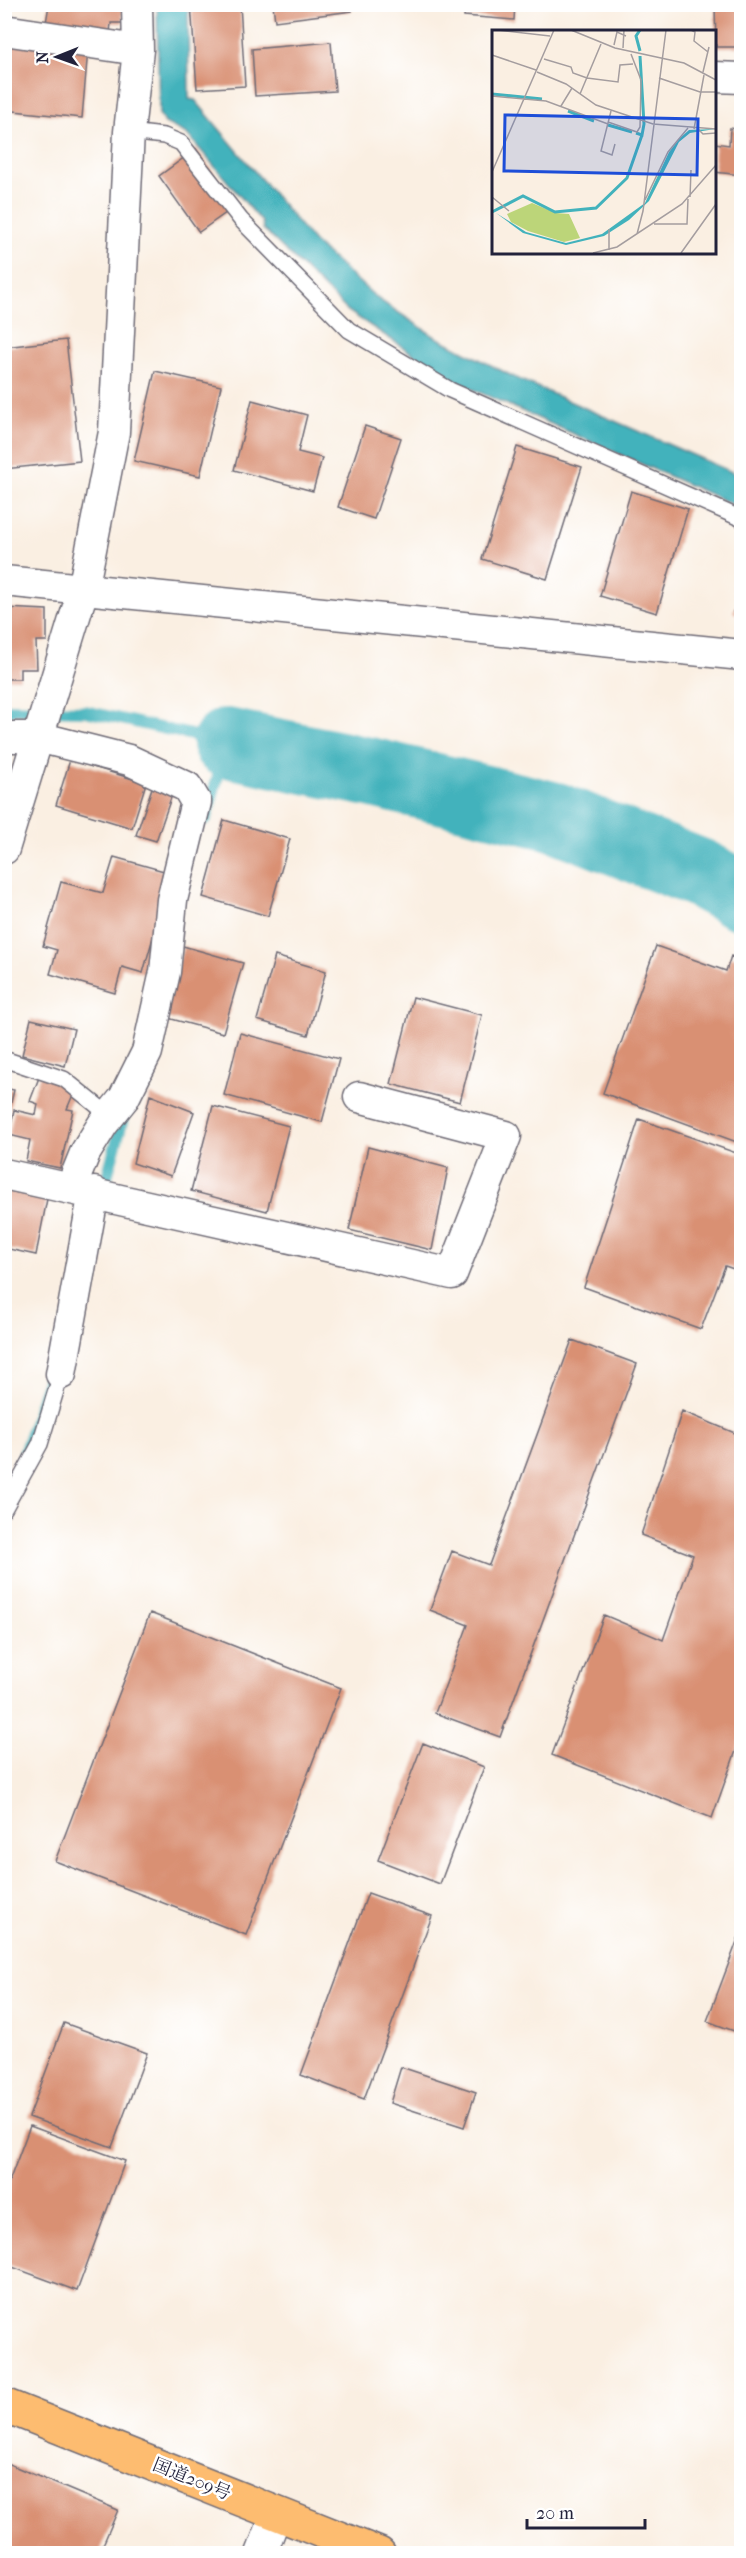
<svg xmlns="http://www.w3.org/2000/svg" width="746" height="2558" font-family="'IM FELL French Canon','Noto Serif JP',serif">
<rect width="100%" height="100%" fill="#fff"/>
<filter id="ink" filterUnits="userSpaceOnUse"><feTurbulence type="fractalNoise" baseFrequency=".0167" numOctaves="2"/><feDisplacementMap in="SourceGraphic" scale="12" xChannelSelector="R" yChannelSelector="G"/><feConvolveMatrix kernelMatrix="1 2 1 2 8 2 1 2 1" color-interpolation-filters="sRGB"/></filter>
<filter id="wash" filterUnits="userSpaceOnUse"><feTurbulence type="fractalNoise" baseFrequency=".008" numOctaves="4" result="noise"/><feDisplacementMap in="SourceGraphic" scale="24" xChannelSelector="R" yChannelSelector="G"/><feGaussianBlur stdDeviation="1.35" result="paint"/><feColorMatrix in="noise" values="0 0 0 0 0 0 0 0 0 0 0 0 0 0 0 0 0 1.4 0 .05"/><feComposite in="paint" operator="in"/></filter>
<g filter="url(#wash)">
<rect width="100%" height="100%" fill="#faefe2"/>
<path fill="#42b2bc" stroke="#326a7c" stroke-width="1.5" d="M157,5H188L189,99L195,100L314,242L378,299L434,336L516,378L741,476V508L454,381L348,311L263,229L262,222L187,134L165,123L159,114Z"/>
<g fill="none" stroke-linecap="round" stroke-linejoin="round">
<path stroke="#42b2bc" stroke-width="12" d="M4,709L85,711L227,743L206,819
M102,1195L125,1111
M17,1476L53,1364"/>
<path stroke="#42b2bc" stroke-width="70" d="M227,743L374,773L556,817L699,873L742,896"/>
</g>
<g id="blocks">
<path fill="#d99073" d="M191,4H240L245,86L197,89Z
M273,4H351L352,11L275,21Z
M465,4H515L514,20L464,16Z
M715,4H742V47H716Z
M49,5H123V23H111L110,33L46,23Z
M4,41L88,49L82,118L4,110Z
M331,42L335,91L255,96L252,49Z
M730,128L742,130V175L714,172L715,143L729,145Z
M196,149L237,205L199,232L159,176Z
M66,340L80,461L4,469V347Z
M155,371L221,386L200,476L134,461Z
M252,400L307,415L298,452L322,458L313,491L234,470Z
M365,426L401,438L374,519L338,507Z
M517,447L582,467L547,579L482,559Z
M631,491L688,509L657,613L600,596Z
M742,593V616L733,612Z
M4,608L47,610V641H36L37,669H20V679H4Z
M70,760L146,783L132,828L56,805Z
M153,785L173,792L156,841L136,835Z
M224,820L290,839L268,916L203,897Z
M114,857L171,873L143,973L122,967L115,993L50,974L57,950L43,946L61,882L103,893Z
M183,946L243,963L223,1033L164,1017Z
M656,946L726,971L731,956L742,960V1144L603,1093Z
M275,956L326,971L308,1035L257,1020Z
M413,997L482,1015L460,1102L391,1084Z
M31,1019L74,1029L65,1066L22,1055Z
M240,1033L339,1059L322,1122L224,1095Z
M40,1075L75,1090L67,1109L73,1110L60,1168L26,1161L30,1140L9,1135L14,1110L36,1115L38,1104L30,1101Z
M4,1088L14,1090L5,1128H4Z
M150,1095L194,1112L171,1176L133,1163Z
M213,1106L289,1126L267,1211L191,1191Z
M639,1119L742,1155V1272L725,1266L701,1329L584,1287Z
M368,1147L448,1168L432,1250L349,1230Z
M4,1190L47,1199L36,1255L4,1248Z
M572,1340L637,1364L500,1737L435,1713L468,1625L430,1610L452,1551L489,1565Z
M682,1411L742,1436V1734L712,1818L552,1755L604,1615L663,1640L693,1555L641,1535Z
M150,1613L341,1688L246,1935L55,1861Z
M423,1743L484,1767L440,1884L378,1860Z
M368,1893L432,1916L364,2099L301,2075Z
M741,1931H742V2034L707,2021Z
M64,2023L147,2053L112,2147L29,2117Z
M401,2067L476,2092L464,2127L390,2103Z
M4,2087L10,2088L6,2113H4Z
M30,2126L125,2161L77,2291L4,2264V2195Z
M4,2462L118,2510L99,2554H4Z"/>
</g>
</g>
<g filter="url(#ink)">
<use href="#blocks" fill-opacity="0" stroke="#6e6a75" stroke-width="1.5"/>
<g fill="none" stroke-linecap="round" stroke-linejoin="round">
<g stroke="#6e6a75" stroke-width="18">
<path id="service" d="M129,132L164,136L181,143L241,220L349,330L450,390L742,519
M4,1059L64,1079L110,1116
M4,1509L40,1444L61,1374"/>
</g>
<g stroke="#6e6a75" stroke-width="33">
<path id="minor" d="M4,30L138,50
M714,77L742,78
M4,581L742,655
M4,737H38L129,760L187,787L196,802L172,900L165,972L147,1052L124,1098L103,1124L85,1153L71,1188
M4,849L83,590L114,432L129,132L138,50L137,4
M4,1174L452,1274L506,1136L359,1097
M61,1374L94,1192
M261,2554L277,2513"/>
</g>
<g stroke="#6e6a75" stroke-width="36">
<path id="trunk" d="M4,2405L379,2554"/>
</g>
<use href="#service" stroke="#fff" stroke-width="15"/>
<use href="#minor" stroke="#fff" stroke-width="30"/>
<use href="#trunk" stroke="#fdbc70" stroke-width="33"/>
</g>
</g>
<g text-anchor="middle" stroke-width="5" stroke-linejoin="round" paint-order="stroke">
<g font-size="18" fill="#22223b" stroke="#fff">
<text transform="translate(192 2479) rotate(22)" y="6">国道209号</text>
</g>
</g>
<g transform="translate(492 30)">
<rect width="224" height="224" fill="#faefe2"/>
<path d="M40,173L64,183L77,184L88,208L72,212L36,201L19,192L15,184Z" fill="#bcd579"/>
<path d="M223,99L198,103L187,112L157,171L137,190L112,206L74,215L31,203L4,183L34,202L74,213L110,204L153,173L177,122L188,108L197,100Z" fill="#42b2bc"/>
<path fill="none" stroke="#42b2bc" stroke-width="3" d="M148,21L144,6L148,0M0,64L50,69M76,81L102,91M116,95L140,102M144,103L150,105L152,94L148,26M0,182L31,166L63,182L104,178L135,148L150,105"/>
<path fill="none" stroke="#a49d9f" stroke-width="1.5" d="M6,0L58,6M79,0L123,18L192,33L224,50M199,0L203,2L202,11L216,22M122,15L125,2L134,6M131,18L132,0M0,25L44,40M52,29L79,37L81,43L95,48M45,42L74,54L104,75L161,94L224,99M211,42L217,17M95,48L126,52L128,35L141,34M167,48L208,62H224M88,64L109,14M0,66L54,71L116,94M69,76L80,58M119,81L109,121L120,125L123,114M116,92L145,102L148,97L149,50L139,24M202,99L212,45M206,99L211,104L224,103M0,142L62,0M0,167L17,181M198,167L199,140M153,170L176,122L196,98M162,194H195L196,169M117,199V220M145,204L151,181L174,0M101,223L125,217L190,174L224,135M189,223L224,174"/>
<path fill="#1d4ed8" fill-opacity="0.15" stroke="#1d4ed8" stroke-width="3" d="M13,85L206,89L205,145L12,141Z"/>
<rect width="224" height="224" fill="none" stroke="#22223b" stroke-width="3"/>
</g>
<rect width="746" height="2558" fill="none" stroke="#fff" stroke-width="24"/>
<g transform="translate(57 57) rotate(269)" stroke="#ffffff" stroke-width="4.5" paint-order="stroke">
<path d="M0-4.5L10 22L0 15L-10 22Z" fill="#22223b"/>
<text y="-9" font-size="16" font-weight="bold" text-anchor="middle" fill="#22223b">N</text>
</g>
<path d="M527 2519v9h118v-9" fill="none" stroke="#22223b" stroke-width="3"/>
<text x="536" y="2519" font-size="18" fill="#22223b" stroke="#ffffff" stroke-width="4.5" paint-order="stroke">20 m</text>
</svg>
